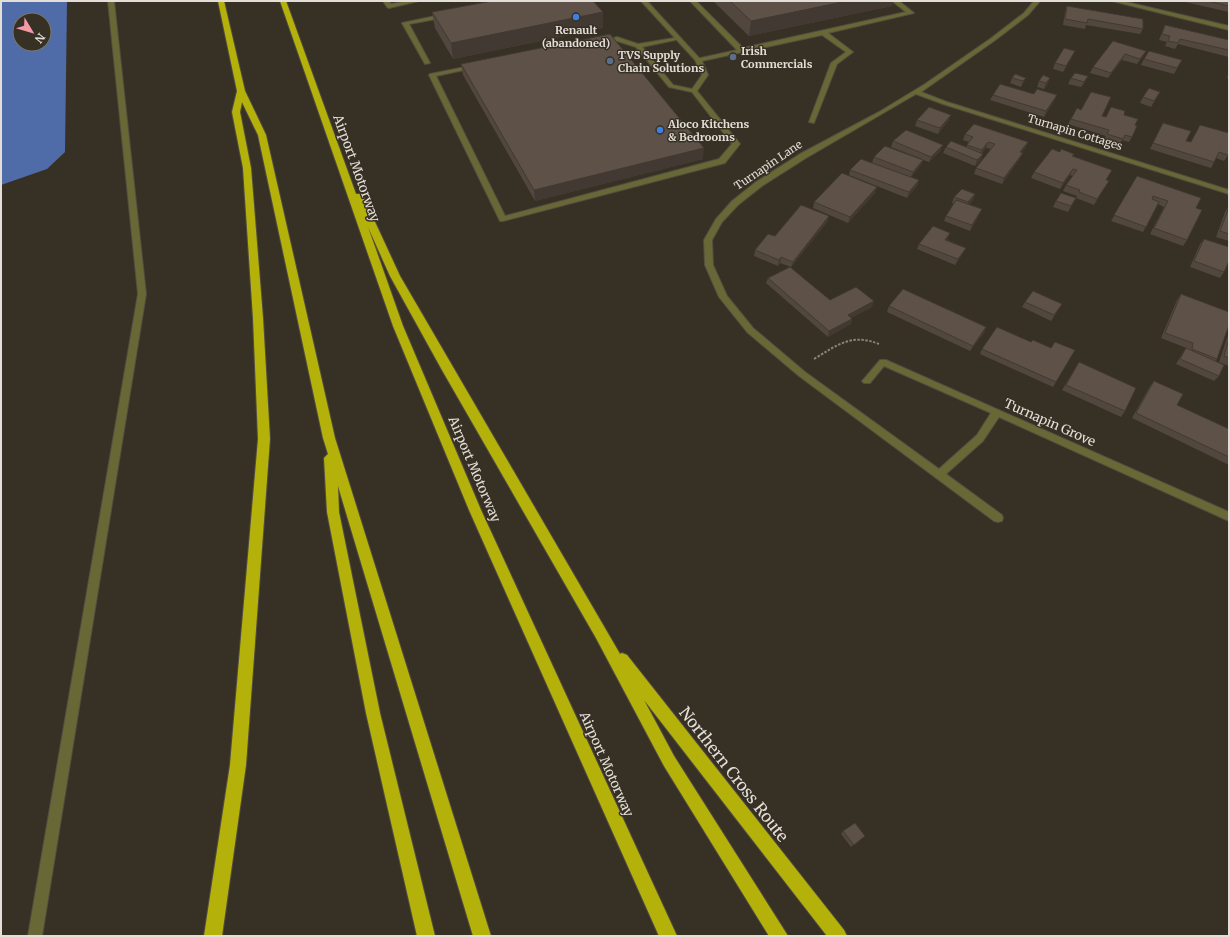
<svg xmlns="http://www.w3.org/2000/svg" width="1230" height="937" font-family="Merriweather,serif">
<rect width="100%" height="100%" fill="#373025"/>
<path fill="#506ca8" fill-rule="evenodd" d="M1,1H67L65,152L47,169L1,185ZM20,20H44V44H20Z"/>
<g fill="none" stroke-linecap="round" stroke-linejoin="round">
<g stroke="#534c41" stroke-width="2">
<path id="service" d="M108,1H114L146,294L42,936H28L138,294Z
M383,1H389L391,4L407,1H419L389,8L387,7Z
M690,1H696L743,48L906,12L892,1H899L914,13L828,33L853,52L837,64L814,123L809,122L831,63L846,52L822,35L702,61L708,75L697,91L740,144L725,163L503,221H500L429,75L430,74L475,65L478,67L436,76L505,216L719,159L732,144L692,92L669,87L636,47L617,41L602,44L599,42L617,37L638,44L680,37V39L642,47L673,85L692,89L702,75L695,60L696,59L737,50Z
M445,14L448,16L447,17L409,24L430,63L425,64L402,23Z"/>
</g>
<g stroke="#534c41" stroke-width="2">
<path id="minor" d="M641,1H647L700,59V61H696Z
M1034,1H1040L1028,15L994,41L921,92L947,102L1229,190V194L943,104L916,94L806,158L762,186L738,205L722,222L712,240L713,265L727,296L753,328L805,372L939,469L977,435L991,413L884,366L870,383H864L862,381L864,379L880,360H886L1229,512V521L999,417L983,441L946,474L1002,515L1003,518L1002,521L998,522L994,521L799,376L747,332L719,297L705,265L704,240L716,219L732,201L756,182L800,154L879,112L925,84L990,39L1024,13Z
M1112,1H1122L1229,26V30Z"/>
</g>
<g stroke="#534c41" stroke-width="2">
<path id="motorway" d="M218,1H224L245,91L266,135L335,438L491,936H473L338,486L339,512L380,713L435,936H417L366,713L327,512L324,458L328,454L323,438L258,135L242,102L240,112L251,168L263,318L270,439L246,765L222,936H204L230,765L258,439L253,318L243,168L232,112L237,91Z
M280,1H286L356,194H361L363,196L400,276L620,654L622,653L627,655L844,930L847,936H827L644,700L674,756L788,936H769L664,766L596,638L442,370L390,276L368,227L403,326L481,510L677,936H659L469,510L393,326Z"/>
</g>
<path stroke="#8b847b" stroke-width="2" stroke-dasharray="2.5 1.5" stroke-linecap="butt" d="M814,359C837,345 852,333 879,344"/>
<use href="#service" fill="#686836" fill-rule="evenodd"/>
<use href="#minor" fill="#686836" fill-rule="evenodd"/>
<use href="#motorway" fill="#b4b20a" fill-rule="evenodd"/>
</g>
<path fill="#51473e" d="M713,1H893L892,6L749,36Z
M1186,1H1229V12L1185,2Z
M1067,6L1143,29L1140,34L1086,25L1085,29L1063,25L1065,12Z
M432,12H603V28L453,59L435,28Z
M1165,25L1229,40V57L1178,44L1175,49L1165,46L1167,42L1159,40Z
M1113,41L1146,51L1143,56L1137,64L1122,60L1108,78L1090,73L1093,67Z
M1072,57L1063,72L1053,69L1055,63Z
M1144,59L1182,60L1174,74L1141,65Z
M461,64L703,159L535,201L463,75Z
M1229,70V78H1227Z
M1012,78H1026L1023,83L1021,87L1010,83Z
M1071,78L1085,82L1081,87L1068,84Z
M1039,81L1048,83L1044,89L1037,87Z
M1160,92L1151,107L1140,103L1143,97Z
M993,95H1057L1054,101L1044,117L990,100Z
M1124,115L1135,125L1132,137L1129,142L1122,140L1120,144L1104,140L1106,136L1068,124L1071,119L1102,116L1106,117Z
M917,120H949L938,134L915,126Z
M1163,123L1186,141L1191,142L1200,125L1228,155L1224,161L1216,158L1211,168L1150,149Z
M965,134L1028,142L1025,148L1022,152L1020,158L1002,184L974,174L976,168L991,149L986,148L982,153L981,160L975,166L943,153L946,147H966L969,142L963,140Z
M893,141L941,150L929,162L923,160L921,165L911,177L872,163L874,157L922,159L891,147Z
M1060,152L1074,154L1073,156L1107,180L1109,181L1094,205L1076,198L1077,196L1063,191L1066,185L1073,176L1070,175L1060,189L1031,178L1034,172Z
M850,170L919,180L917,186L907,198L849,175Z
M1137,176L1196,208L1187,240L1183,246L1150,234L1164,207L1158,204L1143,232L1111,221Z
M875,193L848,223L813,208L814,202Z
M975,194L973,200L969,205L979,215L970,231L944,221L946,216L954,204L952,203L954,197Z
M1076,198L1068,212L1053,207L1056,201Z
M1229,206V241L1216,237L1225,212Z
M828,221L791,267L780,263L778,266L754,256L755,250L775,236Z
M948,239L947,240L966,248L963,253L955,265L917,249L919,244Z
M1204,239L1224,272L1220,278L1190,267L1200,244Z
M768,278L830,300L872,307L851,318L852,319L851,324L828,337L766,283Z
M1181,294L1217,359L1216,361L1219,376L1214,381L1176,364L1182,354L1186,348L1189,349L1161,338L1177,300Z
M1025,302L1062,304L1051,321L1022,307Z
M889,306L986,327L984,333L970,351L887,312Z
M1229,335V366L1219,362L1227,338Z
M982,349L1056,382L1053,387L980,354Z
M1079,362L1125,411L1121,417L1062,390Z
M1154,381L1177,405L1229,429V465L1132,418L1150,386Z
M843,831L865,836L851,847L841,834Z"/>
<path fill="#423932" d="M847,1H893L892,6L749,36L751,21Z
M603,12V28L453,59L451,43Z
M1146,51L1143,56L1137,64L1140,59Z
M1125,54L1122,60L1108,78L1111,73Z
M1088,76L1085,82L1081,87L1084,82Z
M1026,78L1023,83L1021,87L1023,81Z
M1050,78L1048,83L1044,89L1046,83Z
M1057,95L1054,101L1044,117L1046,111Z
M951,115L949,120L938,134L940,128Z
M988,142L986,148L980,156L982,150Z
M1028,142L1025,148L1018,158L1020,152Z
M943,145L941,150L929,162L931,157Z
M704,148L703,159L535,201L534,190Z
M1023,153L1020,158L1002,184L1004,178Z
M983,154L981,160L975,166L977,160Z
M923,160L921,165L911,177L913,172Z
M1073,169L1070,175L1060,189L1063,183Z
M919,180L917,186L907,198L909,192Z
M1109,181L1106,186L1094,205L1097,199Z
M877,187L875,193L848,223L850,217Z
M975,194L973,200L966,208L968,202Z
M982,209L979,215L970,231L972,225Z
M829,216L828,221L791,267L793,262Z
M950,233L948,239L943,245L945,240Z
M966,248L963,253L955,265L958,259Z
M781,257L780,263L778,266L779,260Z
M874,301L872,307L846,321L848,315Z
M852,319L851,324L828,337L829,331Z
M986,327L984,333L970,351L973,346Z"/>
<path fill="#5e5248" stroke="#423932" d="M492,1H593L603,12L451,43L432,12Z
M730,1H847L751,21Z
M1208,1H1229V6Z
M1067,6L1143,19V29L1088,19L1087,23L1065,19Z
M1165,25L1229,40V50L1180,39L1178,43L1168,41L1170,36L1162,34Z
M610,34L704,148L534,190L461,64Z
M1113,41L1146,51L1140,59L1125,54L1111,73L1093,67Z
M1064,48L1075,51L1066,66L1055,63Z
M1149,51L1182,60L1177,68L1144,59Z
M1075,73L1088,76L1084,82L1071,78Z
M1015,74L1026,78L1023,81L1012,78Z
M1043,75L1050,78L1046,83L1039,81Z
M1000,84L1034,94L1037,89L1057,95L1046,111L993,95Z
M1149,88L1160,92L1154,101L1143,97Z
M1091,92L1111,97L1102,116L1106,117L1111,107L1125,111L1124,115L1138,119L1135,125L1137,126L1132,137L1125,135L1123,139L1107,134L1109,130L1071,119L1077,108L1081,110Z
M929,107L951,115L940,128L917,120Z
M1163,123L1191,131L1186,141L1191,142L1200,125L1229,133V152L1228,155L1219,152L1214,162L1153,143Z
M974,124L1028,142L1020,152L1023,153L1004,178L976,168L995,144L988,142L982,150L967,145L973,137L965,134Z
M906,130L943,145L931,157L893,141Z
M951,141L983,154L977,160L946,147Z
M885,146L923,160L913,172L874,157Z
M1052,149L1060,152L1061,149L1074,154L1072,156L1112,170L1106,180L1109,181L1097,199L1079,192L1080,190L1066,185L1077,170L1073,169L1063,183L1034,172Z
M861,159L919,180L909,192L850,170Z
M842,173L877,187L850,217L814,202Z
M1137,176L1201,198L1196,208L1202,210L1187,240L1154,228L1168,201L1153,196L1152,199L1159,202L1146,227L1114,215Z
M962,189L975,194L968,202L954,197Z
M1061,193L1076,198L1071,206L1056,201Z
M956,200L982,209L972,225L946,216Z
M801,205L829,216L793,262L781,257L779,260L755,250L768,234L775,236Z
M1229,207V234L1220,231Z
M933,226L950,233L945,240L966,248L958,259L919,244Z
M1204,239L1229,247V261L1224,272L1194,261Z
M790,267L830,300L856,287L874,301L848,315L852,319L829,331L768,278Z
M903,289L986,327L973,346L889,306Z
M1033,291L1062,304L1054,315L1025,302Z
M1181,294L1229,312V325L1217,359L1192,349L1193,343L1165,333Z
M997,327L1031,342L1033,340L1051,348L1055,342L1075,350L1056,382L982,349Z
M1229,339V358L1224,356Z
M1186,348L1224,365L1219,376L1180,359Z
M1079,362L1136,388L1125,411L1066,385Z
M1154,381L1183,394L1177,405L1229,429V457L1136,413Z
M855,823L865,836L854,845L843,831Z"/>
<g fill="#3f7fe0" stroke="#373025" stroke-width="1.5">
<circle cx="576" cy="17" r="4"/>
<circle cx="660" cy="130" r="4"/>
</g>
<g fill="#5c6f8a" stroke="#373025" stroke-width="1.5">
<circle cx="733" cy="57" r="4"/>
<circle cx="610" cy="61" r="4"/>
</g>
<g text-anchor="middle" stroke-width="3" stroke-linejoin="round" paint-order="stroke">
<g font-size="11" font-weight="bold" fill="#e3ded7" stroke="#373025" text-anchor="start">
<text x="576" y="34" text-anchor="middle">Renault<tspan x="576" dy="13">(abandoned)</tspan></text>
<text x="741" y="55">Irish<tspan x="741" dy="13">Commercials</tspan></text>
<text x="618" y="59">TVS Supply<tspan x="618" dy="13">Chain Solutions</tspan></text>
<text x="668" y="128">Aloco Kitchens<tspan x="668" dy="13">&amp; Bedrooms</tspan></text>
</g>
<g font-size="11" fill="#e3ded7" stroke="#373025">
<text transform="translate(1075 132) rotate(17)" y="4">Turnapin Cottages</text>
<text transform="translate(768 165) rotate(-34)" y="4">Turnapin Lane</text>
</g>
<g font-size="13" fill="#e3ded7" stroke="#373025">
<text transform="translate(357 168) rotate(70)" y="5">Airport Motorway</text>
<text transform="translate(1050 422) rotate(24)" y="5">Turnapin Grove</text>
<text transform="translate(475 469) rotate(67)" y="5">Airport Motorway</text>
<text transform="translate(607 764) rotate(66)" y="5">Airport Motorway</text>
</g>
<g font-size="16" fill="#e3ded7" stroke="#373025">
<text transform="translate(734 774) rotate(52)" y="6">Northern Cross Route</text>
</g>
</g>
<rect width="1230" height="937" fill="none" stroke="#e3ded7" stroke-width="4"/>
<g transform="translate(32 32) rotate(128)"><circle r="19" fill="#373025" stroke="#7c766c"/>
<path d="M0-3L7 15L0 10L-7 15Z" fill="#f49aa6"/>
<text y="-6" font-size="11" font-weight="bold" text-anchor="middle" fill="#e3ded7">N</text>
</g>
</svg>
